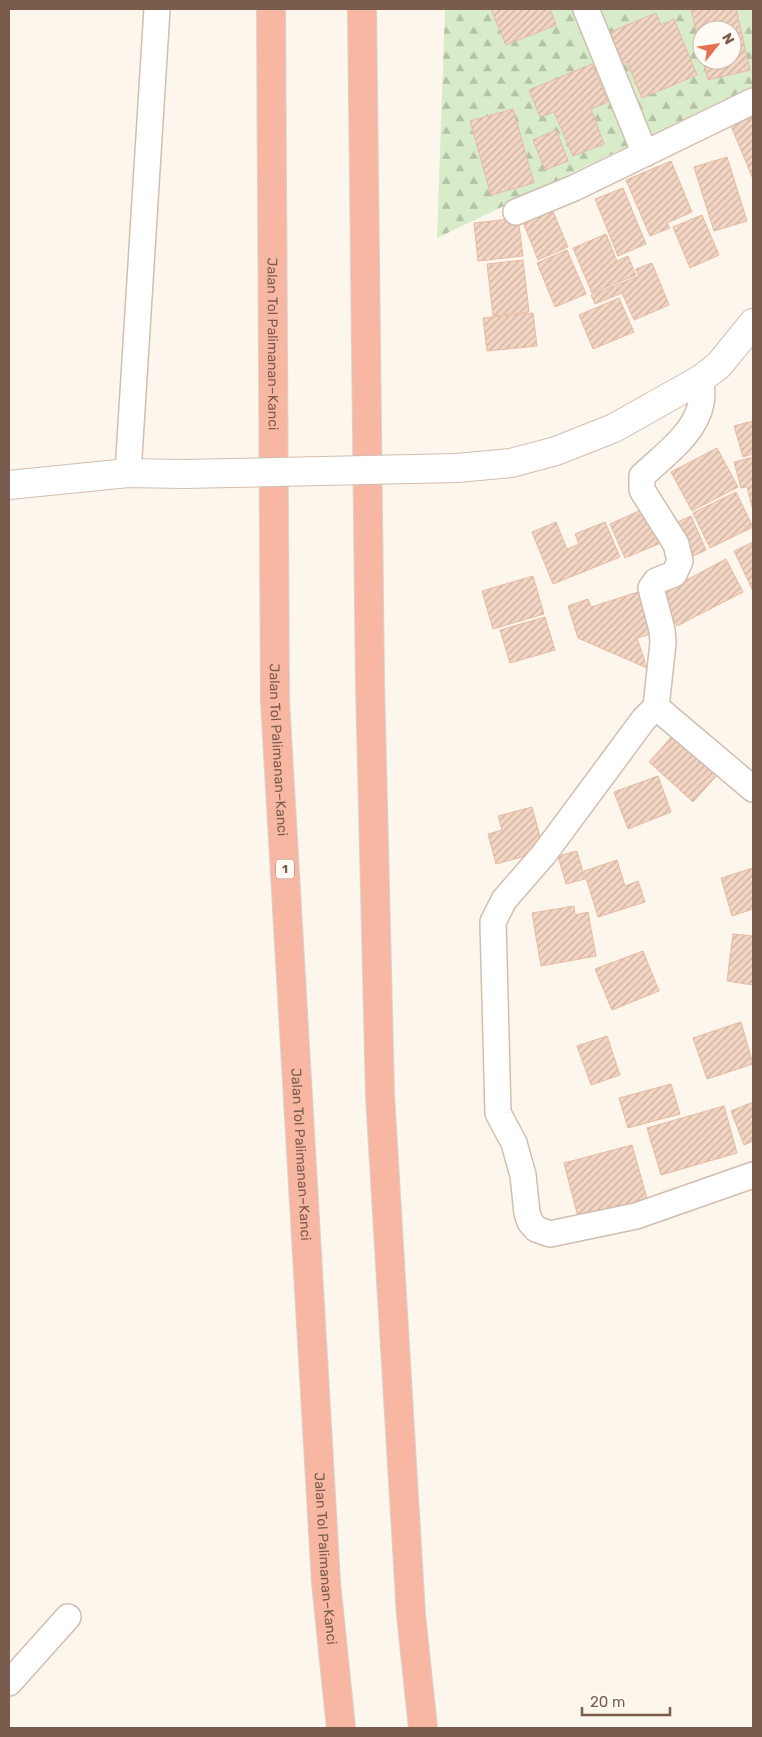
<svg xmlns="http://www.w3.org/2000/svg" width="762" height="1737" font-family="Rubik,sans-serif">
<defs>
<pattern id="forest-firs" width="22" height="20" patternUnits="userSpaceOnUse" patternTransform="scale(1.25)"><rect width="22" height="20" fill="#d8ecc9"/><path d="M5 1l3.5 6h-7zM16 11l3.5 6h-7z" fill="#b4c2a5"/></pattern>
<pattern id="building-hatch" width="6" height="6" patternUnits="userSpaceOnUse" patternTransform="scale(1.25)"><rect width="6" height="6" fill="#f3d5c3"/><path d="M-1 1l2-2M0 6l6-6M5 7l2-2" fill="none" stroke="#cab0a1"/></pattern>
</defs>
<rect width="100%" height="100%" fill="#fdf6ec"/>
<path fill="url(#forest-firs)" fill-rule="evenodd" d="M445,9H753V86L437,238ZM702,30H732V60H702Z"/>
<path fill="url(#building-hatch)" stroke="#e6bba3" d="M491,9H550L556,25L506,45Z
M691,9H736L750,70L708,80L703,60H732V30H702V56Z
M656,13L661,25L674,19L697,75L642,98L627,62L616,66L603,35Z
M592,64L608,102L591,109L604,144L573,156L554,112L540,117L529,90Z
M513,109L534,183L491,195L470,121Z
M753,117V179L731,126Z
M556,130L568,161L545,170L533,140Z
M727,157L747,221L714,231L694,167Z
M671,161L692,212L667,223L670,228L650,236L626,180Z
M623,188L646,244L618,256L595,199Z
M552,209L568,247L538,260L523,222Z
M702,215L719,255L690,268L673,227Z
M518,218L523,256L478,261L474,223Z
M606,234L617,261L628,256L636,275L592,293L573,248Z
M567,250L586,294L555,307L537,263Z
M523,260L529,312L493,316L487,264Z
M652,263L669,305L634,320L622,293L595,304L591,295L639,276L636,269Z
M619,298L634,332L593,349L579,315Z
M533,313L537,346L487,351L483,318Z
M753,421V454L743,457L734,426Z
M717,448L738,487L692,511L671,472Z
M753,457V511L747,487L741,488L734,462Z
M736,492L753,527L710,548L693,513Z
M641,510L661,543L625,558L610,524Z
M691,516L706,550L687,559L671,525Z
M556,522L567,549L579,544L575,534L605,522L620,557L553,584L532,532Z
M753,542V591L734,551Z
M726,559L743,592L677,626L660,594Z
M533,576L544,614L493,629L482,591Z
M641,591L654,633L637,638L647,668L578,638L568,606L588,599L591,607Z
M545,617L555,650L510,663L500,630Z
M675,733L719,773L693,802L649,762Z
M658,776L671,812L628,829L614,792Z
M532,807L544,851L496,864L488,834L502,830L498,816Z
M577,851L585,879L566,884L558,856Z
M617,860L625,886L638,881L645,902L598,917L584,871Z
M753,868V909L732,916L721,878Z
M574,906L575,915L588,912L596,956L541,966L532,913Z
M733,934L753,936V985L727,981Z
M643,951L659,991L612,1010L595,969Z
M741,1022L753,1064L707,1079L693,1038Z
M607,1036L620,1075L591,1085L577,1046Z
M671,1084L680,1114L628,1128L619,1098Z
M753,1102V1141L744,1145L731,1111Z
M724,1106L737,1153L661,1175L647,1128Z
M632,1145L648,1202L579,1221L564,1163Z"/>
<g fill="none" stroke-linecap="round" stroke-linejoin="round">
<g stroke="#d1beb0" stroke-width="28">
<path id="minor" d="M586,9L645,154
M516,212L574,188L753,101
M701,379C701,386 703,395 701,403C696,433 663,456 642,476V490L676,544L680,561L674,574L656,581L651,588L662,630L663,643L656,707L644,719L544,854L504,900L493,922L498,1113L514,1143L523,1175L527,1213L530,1222L536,1229L550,1234L636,1216L753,1175
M128,473L157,9
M656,707L753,789
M9,1683L68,1617"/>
</g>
<g stroke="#d1beb0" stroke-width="30">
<path id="tertiary" d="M457,468L511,463L556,451L614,428L701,379L719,365L753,323
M9,485L128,473L184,474"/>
</g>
<g stroke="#dad1cd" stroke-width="30">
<g id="motorway">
<path id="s1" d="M271,9L275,701L326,1583L341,1728"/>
<path d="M362,9L370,684L380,1095L411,1615L423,1728"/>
</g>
</g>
<use href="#minor" stroke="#fff" stroke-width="25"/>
<use href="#tertiary" stroke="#fff" stroke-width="28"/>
<use href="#motorway" stroke="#f7b7a3" stroke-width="28"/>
<g stroke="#d1beb0" stroke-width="30" stroke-linecap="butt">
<path id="tertiary-bridge" d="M184,474L457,468"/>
</g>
<use href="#tertiary-bridge" stroke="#fff" stroke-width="28"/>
</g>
<g text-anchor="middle" stroke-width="4" stroke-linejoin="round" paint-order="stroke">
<rect fill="#fffaf3" stroke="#a28b7f" stroke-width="1" x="276" y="859.5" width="18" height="19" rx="4"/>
<g font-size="12" font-weight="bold" fill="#7a5c4d">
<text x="285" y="873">1</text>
</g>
<g font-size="14" fill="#7a5c4d" stroke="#fffaf3">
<text dy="5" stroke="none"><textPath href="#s1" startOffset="335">Jalan Tol Palimanan–Kanci</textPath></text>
<text dy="5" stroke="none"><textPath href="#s1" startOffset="741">Jalan Tol Palimanan–Kanci</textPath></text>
<text dy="5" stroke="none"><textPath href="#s1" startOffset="1146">Jalan Tol Palimanan–Kanci</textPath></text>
<text dy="5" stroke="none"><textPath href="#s1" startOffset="1551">Jalan Tol Palimanan–Kanci</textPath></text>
</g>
</g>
<rect width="762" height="1737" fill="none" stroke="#7a5c4d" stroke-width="20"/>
<g transform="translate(717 45) rotate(60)"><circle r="24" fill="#fffaf3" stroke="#cabbb1"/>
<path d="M0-4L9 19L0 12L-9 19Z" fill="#e76f51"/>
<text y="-8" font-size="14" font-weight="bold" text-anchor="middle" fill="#7a5c4d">N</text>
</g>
<path d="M582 1707v8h88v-8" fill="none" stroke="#7a5c4d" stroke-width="2.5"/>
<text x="590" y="1707" font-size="15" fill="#7a5c4d" stroke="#fffaf3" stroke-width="4" paint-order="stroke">20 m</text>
</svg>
